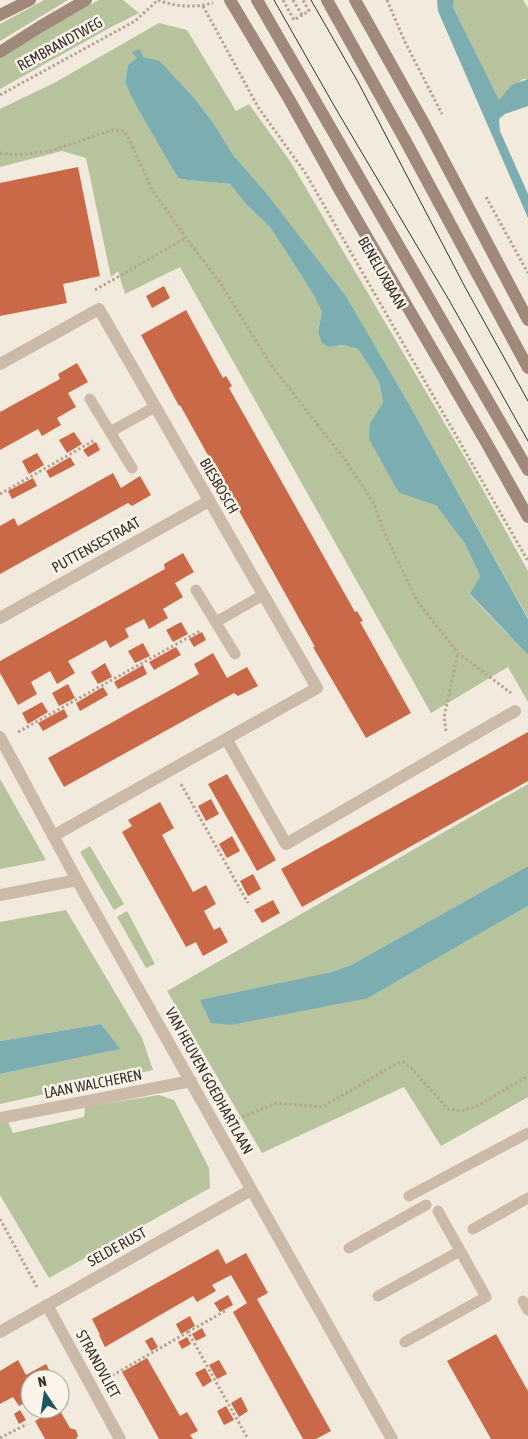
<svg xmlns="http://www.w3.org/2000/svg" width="528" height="1439" font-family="'Asap Condensed',sans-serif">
<rect width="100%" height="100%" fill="#f3eade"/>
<path fill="#b6c39d" d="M44,0H68L0,41V24Z
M99,0H123L139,13L113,26L0,89V58L38,33Z
M454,0H523L528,8V79H523L499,101L453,7Z
M159,23L187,30L236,111L249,104L290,161L468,463L528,571V618L409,404L346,296L266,193L234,156L214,124L195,99L160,61L138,58L128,65L125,82L178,178L187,180L230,184L245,203L270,227L312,292L322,312L318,332L329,347L343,345L358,349L379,382L383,402L370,423L399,493L436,504L465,544L480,576L470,595L528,655V702L508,667L431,713L180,267L125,294L118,271L111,277L86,158L62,151L0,167V109L54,83Z
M0,779L46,860L0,869Z
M528,784V866L351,965L328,973L368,998L528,906V1097L441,1146L404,1087L262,1153L167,991Z
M90,846L124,904L114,910L80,852Z
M66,910L142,1038L153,1070L0,1104V1074L119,1049L101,1024L0,1041V922Z
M127,911L155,964L146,968L117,917Z
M159,1095L174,1100L209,1168L210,1188L49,1278L0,1195V1123L8,1122L13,1133L84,1117L85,1107Z"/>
<path fill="#7caeb1" d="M437,0H454L453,7L499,100L512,85L528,79V106L505,114L499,119L500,131L528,194V218L438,11Z
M140,49L143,57L160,61L195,99L214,124L234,156L267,194L346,296L409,404L528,619V655L470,594L480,576L465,544L436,505L399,493L369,439L370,423L383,402L379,382L358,349L343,345L329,347L322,343L318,332L322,312L312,292L270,227L245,203L230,184L187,180L178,178L136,105L125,82L128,65L137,58L132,52Z
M528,866V906L368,998L231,1025L211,1023L200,1000L328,973L351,965Z
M101,1024L120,1049L0,1074V1041Z"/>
<path fill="#c96947" d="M78,167L100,276L63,284L67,303L0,316V183Z
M164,286L170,298L152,308L146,296Z
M186,310L223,378L226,376L232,386L229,388L355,612L357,611L363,621L360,622L411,713L366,738L313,647H315L180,405L179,406L141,335Z
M77,363L88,382L68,393L76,407L57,418L61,425L42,436L38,429L0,450V412L60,379L58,374Z
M74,432L82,444L67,453L59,440Z
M96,442L100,450L88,457L83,450Z
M37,453L44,465L29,474L22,461Z
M70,457L75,465L50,478L46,471Z
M113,473L121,488L140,476L151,495L132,506L128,503L0,574V526L14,518L18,526Z
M33,478L37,486L12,499L8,491Z
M183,553L194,572L175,583L183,597L163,609L168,618L149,629L144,619L125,629L129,637L110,648L106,640L68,661L75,673L57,684L50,671L31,682L37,694L18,705L0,673V661L165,569L164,564Z
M181,622L188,634L173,642L166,630Z
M202,632L206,640L194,647L189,639Z
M143,643L150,656L135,663L128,651Z
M176,647L181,655L154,670L149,662Z
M213,653L227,678L247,667L258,686L238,696L234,693L64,787L48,758L199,674L194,664Z
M105,663L112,677L98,684L91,672Z
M143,665L147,674L118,689L114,682Z
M68,684L75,698L59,706L52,693Z
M103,687L108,695L80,711L76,703Z
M42,702L48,712L28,724L22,713Z
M64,709L68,717L43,731L38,723Z
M528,732V781L302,907L281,869Z
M227,774L276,860L257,871L208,784Z
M211,799L219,814L206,821L198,806Z
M160,802L174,828L162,835L193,892L206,885L216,904L204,911L214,930L220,927L228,942L203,956L196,942L186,947L122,832L132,826L128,820Z
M232,836L240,851L227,858L219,844Z
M253,874L261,889L248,896L240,881Z
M273,900L280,913L262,923L254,910Z
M218,1249L226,1264L246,1253L268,1293L257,1299L331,1431L316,1439H303L233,1312L247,1303L231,1275L212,1285L216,1291L197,1302L193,1296L105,1347L99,1335H100L92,1319Z
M228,1295L233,1305L220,1312L214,1303Z
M190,1316L195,1326L181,1334L176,1324Z
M202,1328L206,1336L196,1341L192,1334Z
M496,1334L528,1391V1439H491L447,1361Z
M152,1337L158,1347L151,1351L145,1341Z
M187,1337L191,1344L182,1349L178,1342Z
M147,1358L180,1416L187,1412L198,1431L190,1435L193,1439H159L122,1372Z
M18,1360L26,1375L46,1364L54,1379H30V1400L19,1406L13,1397L0,1404V1371Z
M219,1360L227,1374L217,1379L209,1365Z
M205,1368L212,1381L203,1387L195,1373Z
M60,1391L68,1404L60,1408Z
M241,1397L248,1411L239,1417L231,1403Z
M226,1406L234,1420L224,1425L217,1411Z
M45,1409H59L70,1428L76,1430L78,1436L76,1439H45L35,1421L47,1414Z
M20,1410L26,1420L19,1424L14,1414Z"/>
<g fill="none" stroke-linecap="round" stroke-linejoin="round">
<path stroke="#b8a493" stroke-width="3" stroke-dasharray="2.5 2.5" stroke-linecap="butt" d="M158,0C176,7 194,8 213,3
M283,0L294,20L309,11L303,0
M293,0L302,15
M387,0L405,42L442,114
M203,6L258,107L306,174L528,561
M0,95L135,21L158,0
M0,153L17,155L51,151L112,130L124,131L129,139L151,188L186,238L221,284L271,365L346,461L373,502L385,534L417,601L458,653L511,693
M486,197L528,273
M95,290L186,238
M0,494L95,440
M446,731L444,717L458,653
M18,732L200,631
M181,784L248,903
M233,1121L276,1103L322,1107L398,1063L403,1062L411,1068L448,1109L460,1111L477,1106L528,1076
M0,1219L38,1289
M188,1332L225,1311
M108,1378L188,1332L248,1439
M0,1438L27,1424"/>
<path stroke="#ccbaa9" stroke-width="11" d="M90,399L132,468
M110,432L155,407
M196,590L235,654
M216,622L263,595
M409,1196L528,1133
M473,1229L528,1198
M349,1248L426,1205
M378,1296L460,1251
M523,1301L528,1310
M405,1342L486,1297L438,1211"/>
<path stroke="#ccbaa9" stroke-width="12" d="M0,364L99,309L317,688L53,836
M0,618L209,501
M0,737L77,880L392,1439
M227,740L286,844L515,711
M0,895L77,880
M0,1118L191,1081
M47,1305L120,1439
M0,1332L251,1190"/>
<path stroke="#a0897a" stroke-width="12" d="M230,0L289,99L339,189L486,442L528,517
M257,0C346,157 439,313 528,470
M327,0L405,140L528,368
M355,0L426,127L528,320
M0,15L30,0
M0,52L41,26L86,0"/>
<path stroke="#392f29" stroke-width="1" d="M274,0L336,109L449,300L528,441
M311,0L358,82L465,287L528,401"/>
</g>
<g text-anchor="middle" stroke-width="5" stroke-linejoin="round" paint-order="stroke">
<g font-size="15" fill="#392f29" stroke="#faf4eb">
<text transform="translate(60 44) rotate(-29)" y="5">REMBRANDTWEG</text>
<text transform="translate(382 273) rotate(60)" y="5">BENELUXBAAN</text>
<text transform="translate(219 486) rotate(60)" y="5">BIESBOSCH</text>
<text transform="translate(96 545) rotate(-29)" y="5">PUTTENSESTRAAT</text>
<text transform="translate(209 1081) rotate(61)" y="5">VAN HEUVEN GOEDHARTLAAN</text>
<text transform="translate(93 1084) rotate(-11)" y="5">LAAN WALCHEREN</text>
<text transform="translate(117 1247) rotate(-29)" y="5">SELDE RUST</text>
<text transform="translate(98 1364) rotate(61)" y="5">STRANDVLIET</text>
</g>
</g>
<g transform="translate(45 1394) rotate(347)"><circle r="24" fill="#faf4eb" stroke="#ada59d"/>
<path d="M0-4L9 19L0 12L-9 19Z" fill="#1d575c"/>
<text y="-8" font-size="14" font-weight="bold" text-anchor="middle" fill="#392f29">N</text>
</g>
</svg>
